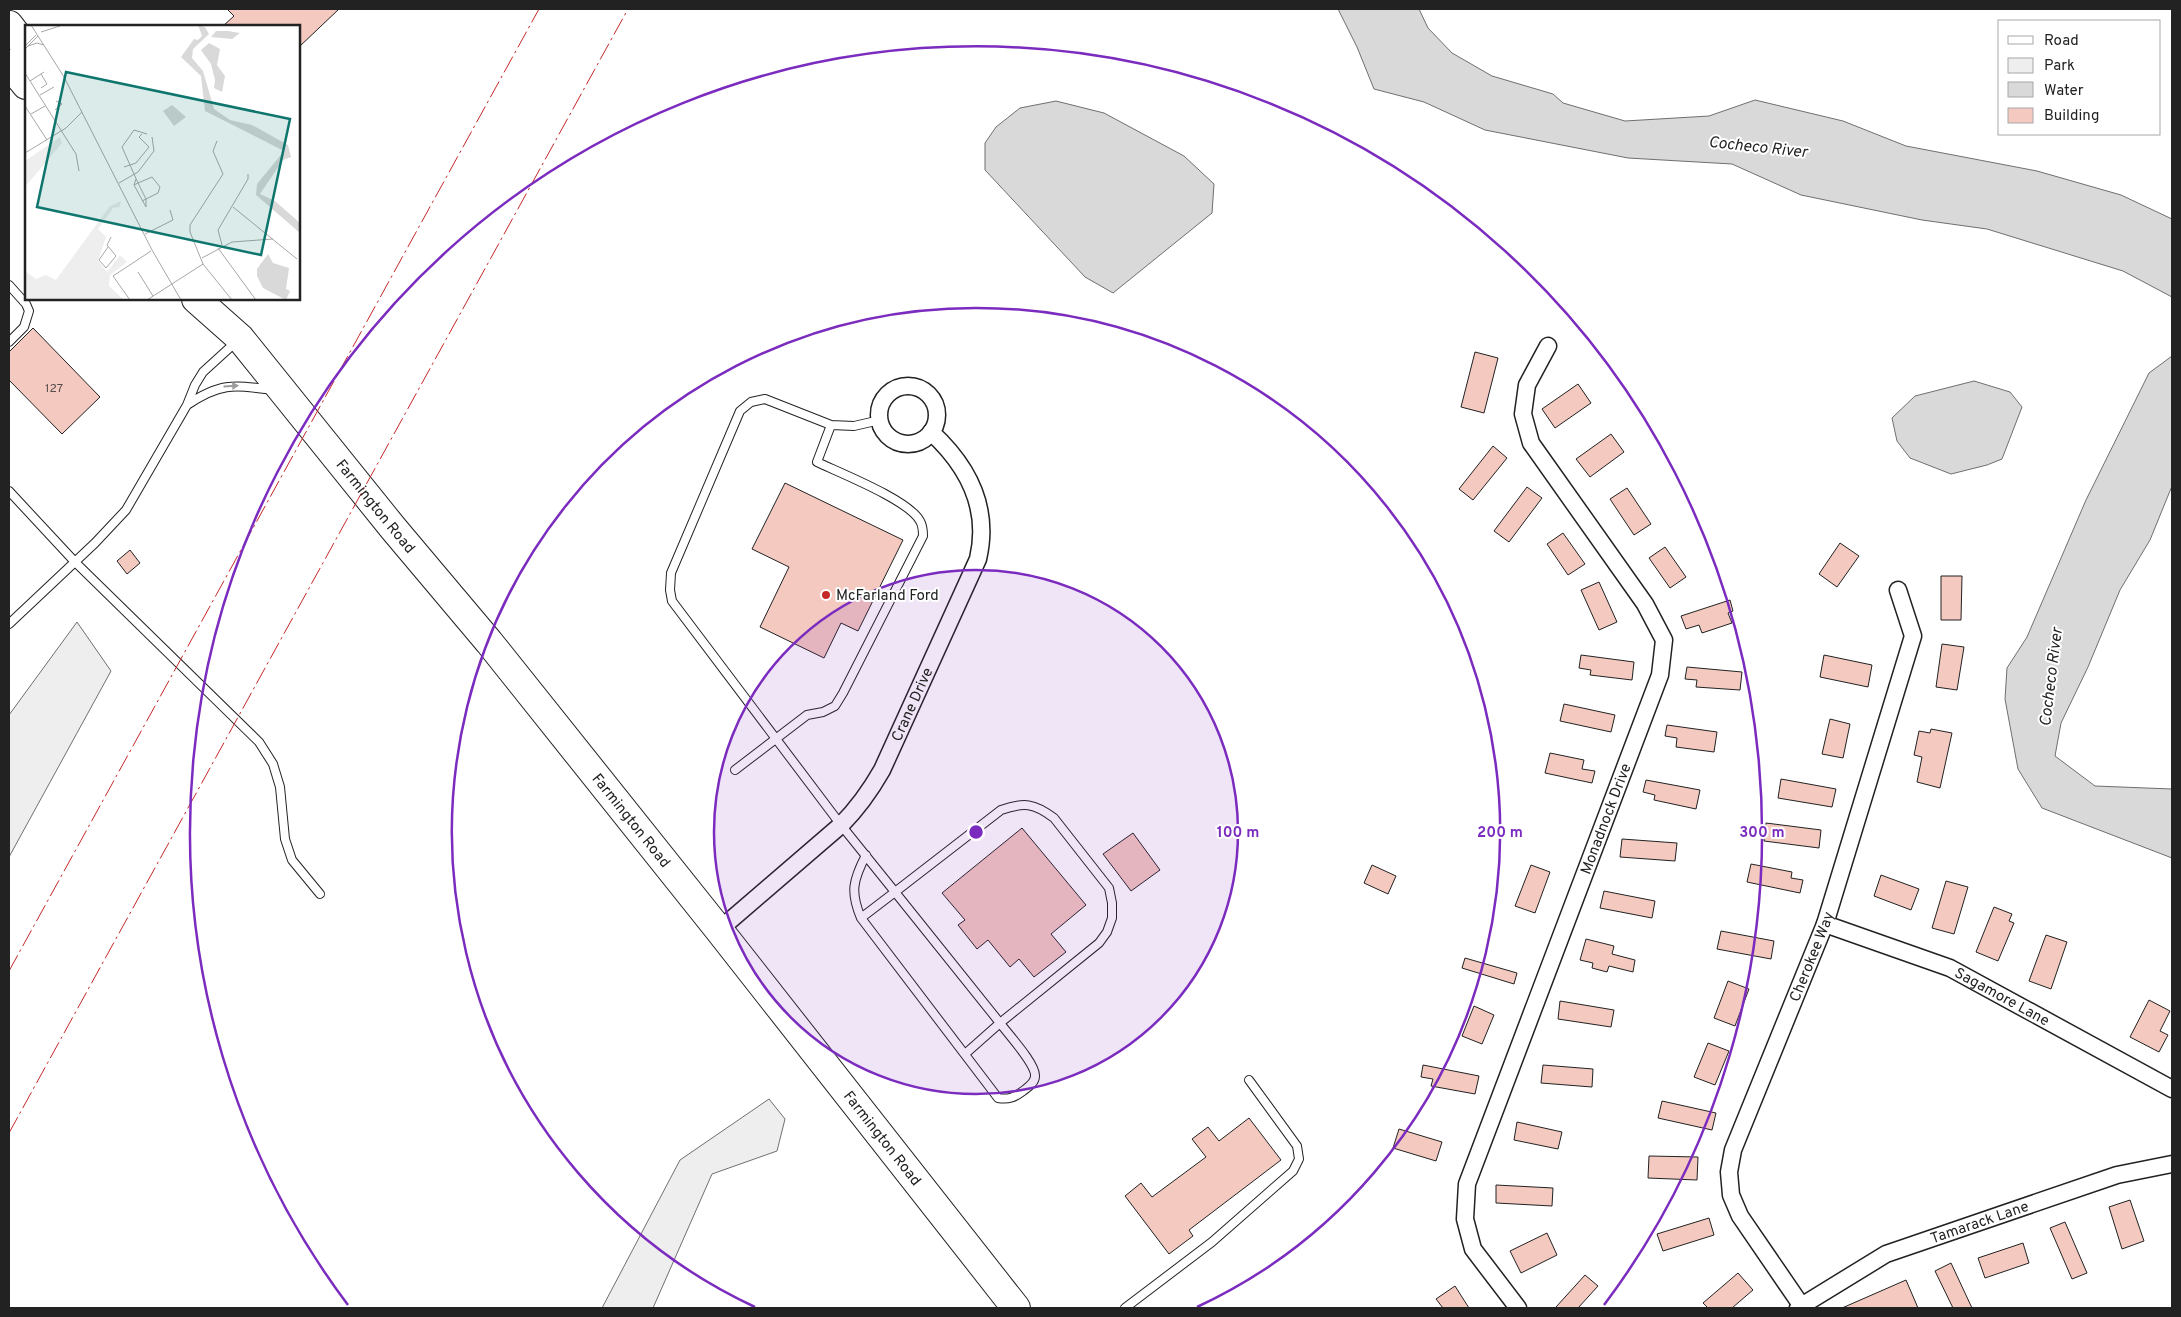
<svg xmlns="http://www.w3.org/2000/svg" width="2181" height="1317" font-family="Overpass,sans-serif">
<rect width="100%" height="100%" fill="#fff"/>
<path fill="#eee" stroke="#6f6f6f" d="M77,622L111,671L9,857V715Z
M769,1099L785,1119L777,1151L712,1174L653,1308H602L680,1160Z"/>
<path fill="#d9d9d9" stroke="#6f6f6f" d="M1338,9H1419L1428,28L1452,53L1492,76L1553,94L1563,103L1625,121L1709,116L1755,100L1843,121L1906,146L2037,171L2121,195L2172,219V297L2123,271L1987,229L1922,220L1801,195L1732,164L1628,158L1485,130L1424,102L1374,89L1357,47Z
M1056,101L1104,113L1184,156L1214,184L1212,213L1113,293L1085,277L985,170V143L996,127L1020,108Z
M2172,356V486L2150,540L2120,590L2088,667L2061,723L2055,756L2095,786L2172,789V858L2042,808L2018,769L2005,699L2007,668L2027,637L2086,500L2149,373Z
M1974,381L2010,392L2022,407L2002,459L1987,465L1951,474L1910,458L1897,441L1892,418L1915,396Z"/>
<path fill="#f3c9c0" stroke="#222" d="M227,9H339L299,47V26H223L234,16Z
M33,328L100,397L62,434L9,380V352Z
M1475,352L1498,358L1484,413L1461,407Z
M1578,384L1591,403L1555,428L1542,409Z
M1611,434L1624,452L1590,477L1576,459Z
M1493,446L1507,458L1473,500L1459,489Z
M785,483L903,540L858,631L841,623L824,658L760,627L789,567L752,549Z
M1527,487L1542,498L1509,542L1494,531Z
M1627,488L1651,524L1634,535L1610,499Z
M1563,533L1585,564L1568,575L1547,544Z
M1840,543L1859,556L1837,587L1819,574Z
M1665,547L1686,577L1670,588L1649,558Z
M130,550L140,563L127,574L117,561Z
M1941,576H1962L1961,620H1941Z
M1599,582L1617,622L1599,630L1581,590Z
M1730,600L1733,611L1728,613L1732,623L1702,633L1699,625L1686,629L1681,616Z
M1942,644L1964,647L1957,690L1936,687Z
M1581,655L1634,662L1632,680L1590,675L1591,670L1579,668Z
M1824,655L1872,665L1868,687L1820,677Z
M1687,667L1742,672L1740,690L1696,687L1697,680L1685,679Z
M1564,704L1615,715L1611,732L1560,721Z
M1830,719L1850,724L1843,758L1822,754Z
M1667,725L1717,732L1714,752L1676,747L1677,738L1665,736Z
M1931,729L1952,733L1940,788L1917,782L1922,757L1914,755L1919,731L1930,733Z
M1550,753L1584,760L1582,769L1595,771L1592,783L1545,773Z
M1781,779L1836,789L1832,807L1778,798Z
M1646,780L1700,790L1696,809L1654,800L1655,795L1643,792Z
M1766,823L1821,830L1819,848L1764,841Z
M1022,828L1086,905L1051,934L1066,952L1034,977L1019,959L1010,967L988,940L977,949L958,925L965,920L942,893Z
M1133,833L1160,870L1131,891L1103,854Z
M1622,839L1677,843L1675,861L1620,857Z
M1751,864L1792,872L1791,878L1803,880L1800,893L1747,882Z
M1372,865L1396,876L1388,894L1364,883Z
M1531,865L1550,872L1535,913L1515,906Z
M1881,875L1919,889L1911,910L1874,896Z
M1946,881L1968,887L1954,934L1932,928Z
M1604,891L1655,901L1652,918L1600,908Z
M1994,907L2012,914L2009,921L2014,923L1998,961L1976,952Z
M1721,931L1774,941L1771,959L1717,949Z
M2046,935L2067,942L2051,989L2029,981Z
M1586,939L1614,946L1612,954L1635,960L1633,972L1609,966L1607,972L1592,968L1593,963L1580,960Z
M1465,958L1517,973L1514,984L1462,968Z
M1728,981L1749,989L1735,1026L1714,1018Z
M2149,1000L2170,1011L2160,1031L2168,1035L2159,1052L2130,1037Z
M1560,1001L1614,1010L1611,1027L1558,1019Z
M1474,1006L1494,1015L1482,1044L1462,1036Z
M1708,1043L1729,1051L1715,1085L1694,1077Z
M1423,1065L1479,1076L1475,1094L1431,1086L1433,1079L1421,1077Z
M1543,1065L1593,1069L1592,1087L1541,1083Z
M1662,1101L1716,1113L1712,1130L1658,1118Z
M1249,1118L1281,1160L1189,1230L1193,1236L1169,1254L1125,1196L1141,1183L1152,1197L1206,1157L1192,1139L1208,1127L1219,1141Z
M1517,1122L1562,1132L1558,1149L1514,1140Z
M1399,1129L1442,1142L1436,1161L1393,1148Z
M1649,1156L1698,1157L1697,1180L1648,1178Z
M1496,1185L1553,1188L1552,1206L1496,1203Z
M2130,1200L2144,1241L2122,1249L2109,1207Z
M1709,1218L1714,1235L1663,1251L1657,1234Z
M2065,1222L2087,1273L2072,1279L2050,1228Z
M1547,1233L1557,1255L1521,1273L1510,1251Z
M2023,1243L2029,1263L1985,1278L1978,1258Z
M1951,1263L1972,1308H1953L1935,1271Z
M1738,1273L1753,1290L1732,1308H1708L1703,1303Z
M1585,1275L1598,1286L1578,1308H1557L1556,1307Z
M1906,1280L1918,1308H1842Z
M1455,1286L1469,1308H1443L1436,1299Z"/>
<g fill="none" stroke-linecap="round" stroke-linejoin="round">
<g stroke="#222" stroke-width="10">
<path id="lane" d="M9,285L26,304L29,311L24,327L9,342
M187,405C221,382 234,385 273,390
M9,491L75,562L259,742L273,764L280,787L285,839L292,860L320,894
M9,624L95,543L126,510L187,405L195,385L203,372L237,341
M735,770L807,715L823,712L835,706L843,693L923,536C923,531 923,526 920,521C909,500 840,473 817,462L831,425
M866,855C853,880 850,892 861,918L998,1098C1009,1100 1015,1097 1023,1091C1028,1087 1035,1083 1035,1076C1036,1064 1008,1034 1000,1023L1099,943L1107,932L1112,918V903L1109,888L1054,818C1034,803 1024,802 1001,810L895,892L841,825L672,601L670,590L671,573L740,411L751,402L765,399L831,425L854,426L880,420
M861,918L895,892L1000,1023L965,1054
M1125,1308L1212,1242L1293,1171L1299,1159L1297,1146L1249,1080"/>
</g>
<g stroke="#222" stroke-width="19">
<g id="street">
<circle cx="908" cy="415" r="29"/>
<path id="s1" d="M1825,924L1950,968L2172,1089"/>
<path id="s2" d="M719,930L841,825C858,808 870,791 882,770L978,559C990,508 968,466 931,432"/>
<path id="s3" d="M1801,1305L1740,1216L1731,1195L1729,1172L1733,1150L1825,924L1913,636L1898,590"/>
<path id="s4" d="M1518,1308L1473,1249L1465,1219L1467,1184L1660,675L1664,640L1645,604L1531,443L1523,414L1527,385L1548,346"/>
<path id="s5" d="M1798,1308L1886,1254L2117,1175L2172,1164"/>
</g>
</g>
<g stroke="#222" stroke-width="30">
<g id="highway">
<path d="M9,25L26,47"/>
<path d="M9,64L26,85"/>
<path id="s6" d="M196,299L240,338L393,528L489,642L719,930L1016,1308"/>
</g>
</g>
<use href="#lane" stroke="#fff" stroke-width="8"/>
<use href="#street" stroke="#fff" stroke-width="16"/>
<use href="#highway" stroke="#fff" stroke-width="28"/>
<path stroke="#c62828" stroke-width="1" stroke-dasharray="18 4 2.5 4" stroke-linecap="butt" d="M9,971L539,9
M9,1133L628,9"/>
</g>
<defs><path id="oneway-solid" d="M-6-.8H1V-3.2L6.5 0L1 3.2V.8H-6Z" transform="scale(1.25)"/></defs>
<use fill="#9c9c9c" href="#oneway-solid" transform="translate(231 386) rotate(-3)"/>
<circle cx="976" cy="832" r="262" fill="#7b2cbf" fill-opacity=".12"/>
<g fill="none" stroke="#7b2cbf" stroke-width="2.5">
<circle cx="976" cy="832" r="262"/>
<path d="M755 1307A524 524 0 1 1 1197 1307"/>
<path d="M348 1305A786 786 0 1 1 1604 1305"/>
</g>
<circle fill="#c62828" stroke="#fff" stroke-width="2" cx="826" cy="595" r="5"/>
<g text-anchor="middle" stroke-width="4" stroke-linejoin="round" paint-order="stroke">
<g font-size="12" fill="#564c4a">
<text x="54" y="392">127</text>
</g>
<g font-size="15" fill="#222" stroke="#fff">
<text dy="5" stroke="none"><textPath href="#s6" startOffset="275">Farmington Road</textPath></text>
<text dy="5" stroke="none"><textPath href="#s2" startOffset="302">Crane Drive</textPath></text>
<text dy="5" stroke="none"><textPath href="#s4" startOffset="531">Monadnock Drive</textPath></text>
<text dy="5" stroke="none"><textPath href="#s6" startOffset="680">Farmington Road</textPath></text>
<text dy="5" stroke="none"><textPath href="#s3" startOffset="385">Cherokee Way</textPath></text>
<text dy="5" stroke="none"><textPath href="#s1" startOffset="192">Sagamore Lane</textPath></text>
<text dy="5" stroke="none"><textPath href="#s6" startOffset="1085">Farmington Road</textPath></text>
<text dy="5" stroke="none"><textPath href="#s5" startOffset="202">Tamarack Lane</textPath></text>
</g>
<g font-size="15" fill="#222" stroke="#fff" text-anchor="start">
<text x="836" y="600">McFarland Ford</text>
</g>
<g font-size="16" font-style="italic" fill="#222" stroke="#fff">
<text transform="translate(1758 146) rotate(6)" y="6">Cocheco River</text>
<text transform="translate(2050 677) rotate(-83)" y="6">Cocheco River</text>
</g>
</g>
<g transform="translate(25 25)">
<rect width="275" height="275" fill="#fff"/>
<path d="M35,112L37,118L0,162V136ZM96,176L95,182L88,183L73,204L81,212L73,236L82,247L95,230L102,237L85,250L84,261L99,275H0V246L11,254L21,250L31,255L85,181Z" fill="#eee"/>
<path d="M173,0L180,2L184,9L168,24L167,33L178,46L189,84L205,95L227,100L263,120L266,132L258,135L235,169L250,176L275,198V208L231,170L232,159L259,126L180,86L176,51L156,32L169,14L173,15L177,11ZM191,6H203L215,8L207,14L186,12ZM184,18L195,24L192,40L200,51L197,67L189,63L190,55L186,39L176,25ZM147,80L161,92L149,101L138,86ZM243,229L248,238L264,243L261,264L265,266L261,275L238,263L232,251V244Z" fill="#d9d9d9"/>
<path fill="none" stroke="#a7a7a7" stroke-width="1" d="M6,0L39,52L127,225L156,275M16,7L38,0M0,21L11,10M3,21L12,18L19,20M0,24L13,11M0,48L51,129L54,146M16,49L22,59L16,63M5,56L19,47M15,70L29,62M0,81L22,115M30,85L37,79L31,76M6,89L20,81M192,116L188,126L198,149L165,200V207L178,239L207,275M0,128L41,103L57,87M99,142L111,138L124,122L114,112L117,109M111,154L109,160L121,182V174L133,168L135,162L127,152L113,158L97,122L109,105L122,109M94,158L113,147L129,126L127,112M109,160L113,158L121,174L117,176M208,182L272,234M120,209L148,195L145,185M197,220L193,205L223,154V149M83,222L74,235L81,243L91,231L82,220L86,212M193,223L231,275M177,233L207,217L248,214M113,247L128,271M105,275L88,251L126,226M122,275L178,239"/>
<path fill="#0f766e" fill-opacity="0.15" stroke="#0f766e" stroke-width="2.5" d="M41,47L265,94L236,230L12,182Z"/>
<rect width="275" height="275" fill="none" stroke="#222" stroke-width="2.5"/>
</g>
<circle cx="976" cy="832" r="8" fill="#7b2cbf" stroke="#fff" stroke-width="2.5"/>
<g font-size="15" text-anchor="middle" font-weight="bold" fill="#7b2cbf" stroke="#fff" stroke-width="4" stroke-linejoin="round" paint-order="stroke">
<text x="1238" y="837">100 m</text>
<text x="1500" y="837">200 m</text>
<text x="1762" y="837">300 m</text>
</g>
<rect width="2181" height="1317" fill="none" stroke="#222222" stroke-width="20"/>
<rect x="1998" y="20" width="162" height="115" fill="#ffffff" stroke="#a7a7a7"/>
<rect x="2008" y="36" width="25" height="8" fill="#ffffff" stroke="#a7a7a7"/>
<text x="2044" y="45" font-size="15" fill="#222222">Road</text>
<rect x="2008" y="58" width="25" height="15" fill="#eeeeee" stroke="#a7a7a7"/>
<text x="2044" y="70" font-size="15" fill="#222222">Park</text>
<rect x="2008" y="82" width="25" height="15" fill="#d9d9d9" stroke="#a7a7a7"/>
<text x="2044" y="95" font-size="15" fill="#222222">Water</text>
<rect x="2008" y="108" width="25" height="15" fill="#f3c9c0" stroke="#a7a7a7"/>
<text x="2044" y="120" font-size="15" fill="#222222">Building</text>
</svg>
